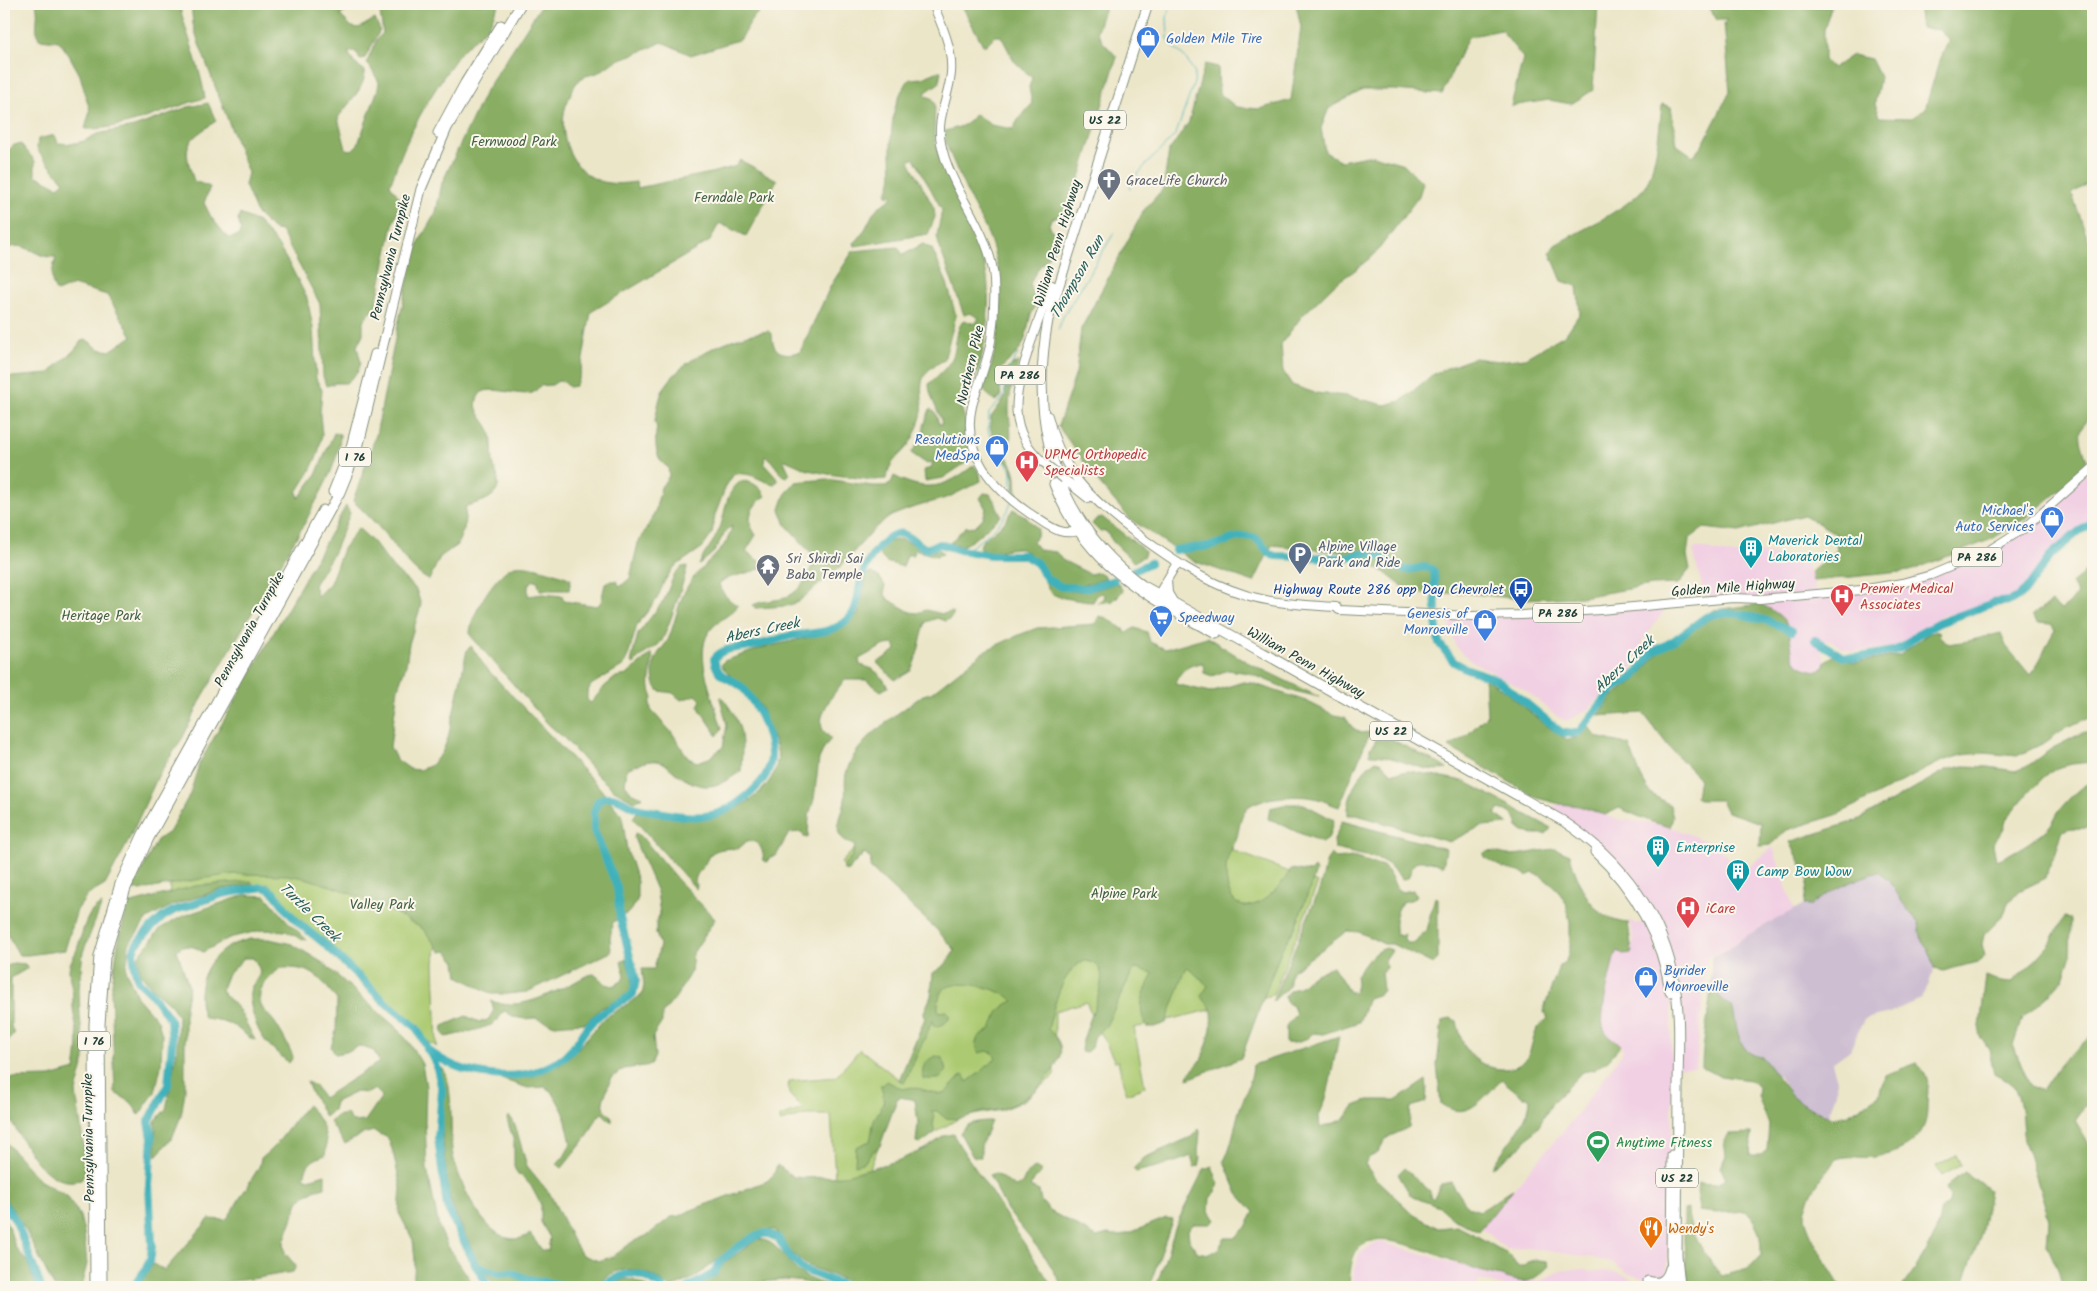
<svg xmlns="http://www.w3.org/2000/svg" width="2097" height="1291" font-family="Kalam,sans-serif">
<rect width="100%" height="100%" fill="#fbf7ec"/>
<filter id="ink" filterUnits="userSpaceOnUse"><feTurbulence type="fractalNoise" baseFrequency=".02" numOctaves="2"/><feDisplacementMap in="SourceGraphic" scale="10" xChannelSelector="R" yChannelSelector="G"/><feConvolveMatrix kernelMatrix="1 2 1 2 8 2 1 2 1" color-interpolation-filters="sRGB"/></filter>
<filter id="wash" filterUnits="userSpaceOnUse"><feTurbulence type="fractalNoise" baseFrequency=".0096" numOctaves="4" result="noise"/><feDisplacementMap in="SourceGraphic" scale="20" xChannelSelector="R" yChannelSelector="G"/><feGaussianBlur stdDeviation="1.12" result="paint"/><feColorMatrix in="noise" values="0 0 0 0 0 0 0 0 0 0 0 0 0 0 0 0 0 1.4 0 .05"/><feComposite in="paint" operator="in"/></filter>
<g filter="url(#wash)">
<rect width="100%" height="100%" fill="#ece6c9"/>
<path fill="#f1d0e3" d="M2093,468V520L2077,531L2068,540L2053,552L2018,593L1966,612L1944,615L1894,647L1853,652L1842,648L1832,641L1826,640L1821,650L1825,661L1823,668L1819,671L1807,670L1797,664L1791,653L1790,634L1785,621L1761,604L1760,599L1707,600L1703,591L1693,550L1697,547L1734,555L1766,553L1789,557L1805,564L1811,572L1816,594L1902,583L2005,541Z
M1670,603L1643,640L1632,670L1622,680L1615,682L1586,711L1567,721L1558,717L1528,692L1470,660L1461,652L1455,645L1446,615L1472,616Z
M1560,804L1579,806L1615,819L1665,825L1689,834L1708,842L1725,854L1740,874L1773,847L1794,910L1744,937L1727,950L1707,957L1696,1068H1678L1676,987L1616,864L1544,810Z
M1630,918L1636,924L1647,921L1671,997L1672,1114L1670,1239L1666,1278L1645,1279L1630,1274L1611,1262L1588,1257L1527,1248L1506,1249L1481,1227L1574,1118L1623,1052V1047L1608,1036L1602,1027L1601,1015L1614,958L1618,950L1632,953L1633,939Z
M1381,1242L1517,1281H1539L1566,1269L1619,1272L1647,1287H1507L1480,1280L1476,1287H1354L1353,1278L1359,1254L1373,1244Z"/>
<path fill="#cebed1" d="M1878,872L1890,881L1902,902L1919,924L1922,942L1928,948L1932,958L1934,969L1928,986L1920,999L1889,1013L1864,1019L1850,1050L1832,1063L1837,1080L1836,1093L1828,1116L1810,1108L1792,1096L1779,1076L1741,1046L1732,1006L1724,1002L1711,985V957L1727,950L1744,937L1804,904L1810,906L1833,890L1850,881Z"/>
<path fill="#acca71" stroke="#668452" d="M1246,791L1232,850L1318,883L1273,995L1134,1028L1145,1087L1126,1094L1118,1061L1115,1062L1086,1002L1055,1011L1054,1076L1023,1101L1002,1110L961,1117L919,1142L922,1098L900,1091L843,1237L836,1251L753,1226L835,1178L831,1115H806L780,1122V1117L803,1109L789,1094L788,1081L836,1077L860,1049L902,1082L957,948L866,852L848,870L841,863L859,844Z
M306,796L437,941L434,963L437,1047L422,1038L413,1020L386,1002L326,943L302,923L268,884L169,902L170,884Z
M1956,1155L1961,1165L1942,1176L1936,1166Z"/>
<path fill="#89ae63" stroke="#54764c" d="M36,4H179C187,36 200,66 205,98C165,109 126,130 85,129L90,111L80,75L69,55L59,41L39,39C33,24 40,19 36,4Z
M191,4H361L340,15L352,27L359,28L375,19L380,30L365,58L360,60L356,52H348L354,63L364,70C368,86 346,105 338,118L346,149L352,150L358,144L378,89L379,82L367,62L377,39L383,33L380,13L388,4H500C494,11 494,16 490,24C487,29 467,45 460,53C429,96 407,134 390,185L402,201L394,220L375,310L369,313L363,322V334L357,346L361,363L357,373L346,383H336L326,386L323,376L320,304L281,231L272,229L257,214L245,185L248,173L199,44L193,24Z
M542,4H764V8C750,18 749,25 741,39L691,55L662,42C646,51 632,54 616,61C609,64 604,70 597,73C592,75 586,75 582,78C575,82 571,93 568,100C556,127 567,165 595,179C608,185 622,184 636,182L637,188L711,173L736,166L740,160L777,180L746,236L719,223L710,241L591,312L580,376L575,386L569,387L564,382L558,381L552,385L540,386C537,388 536,392 532,393C519,397 488,384 480,394C469,409 485,418 490,431C493,440 492,453 493,462C494,469 498,474 498,481C501,498 478,503 466,506L464,529L457,545L440,557L429,580C409,570 398,548 383,532C374,521 363,511 353,501L376,435L397,329L410,271L420,240L436,212L442,183L485,92Z
M961,4H1106L1097,31L1102,41L1117,57L1074,197L1066,212L1051,219L1049,225L1058,240C1051,258 1039,264 1032,279C1026,291 1037,295 1036,304C1035,308 1032,312 1031,315C1027,327 1027,341 1018,352C1012,359 1005,364 999,371L1001,397L995,401L983,390C1002,342 1007,288 990,239C985,226 977,213 971,201C962,182 954,163 946,144L945,131C958,127 967,127 975,114L991,125L1013,129L1018,120L1032,104L1029,87L1032,78L1014,61L1001,36H995L986,45H983Z
M1296,4H1598L1593,90L1571,104L1549,100L1511,106L1523,58L1501,30L1468,37L1442,94L1394,90H1363L1329,108L1321,128L1325,152L1341,161L1373,155L1404,164L1423,183L1419,196L1376,253L1354,271L1336,283L1302,316L1281,344L1283,371L1292,385L1315,393L1347,396L1385,405L1401,401L1432,375L1447,368L1474,358L1498,361L1525,358L1566,334L1580,313L1577,286L1562,281L1550,252L1555,245C1577,232 1636,205 1647,183C1656,165 1660,126 1662,104L1671,107L1677,145L1693,156L1702,146L1730,92L1724,23L1727,20H1717L1707,4H1728V7H1831L1824,30V60L1833,68L1852,55L1871,59L1880,77L1875,103L1879,117L1912,118L1925,109L1939,62L1949,40L1940,30L1921,28L1918,4H2093V184L2088,183L2072,194L2093,253V412C2075,433 2080,435 2087,461L2060,490L2026,518L1992,539L1910,571L1813,581L1811,572L1837,550L1835,533L1804,515L1739,532L1704,528L1689,539L1687,556L1690,569L1678,584L1652,585L1581,597L1522,599L1463,593L1412,594L1384,572L1341,552L1272,545L1254,582L1193,561L1130,519L1099,483L1058,426L1076,373L1081,329L1144,210L1163,189L1169,151L1189,122L1205,64L1218,67L1219,93L1236,107L1259,109L1291,100L1301,27Z
M939,71H941L939,83L926,92L925,96L932,98L935,104L934,134L937,151L982,255C985,267 988,278 988,290C990,316 982,385 961,401C960,409 964,413 965,421C968,433 968,446 973,458L943,478L925,481L924,470L931,468L933,462L927,464L911,453L920,441L923,440L924,426L930,409L935,412L939,424H942C939,410 929,398 929,384C938,375 950,366 954,354C957,341 955,330 964,320L975,324L979,318L970,313L964,315L939,245L937,236L942,210L914,158L909,161L934,208L935,217L928,234L855,246L854,243C864,235 868,222 874,212C879,204 889,203 893,196L891,194L888,196L886,193C895,178 891,170 891,154C891,128 892,99 910,79L922,78Z
M208,103L216,121C184,143 182,144 194,181L210,187L204,203L211,217L228,238L238,236L241,230L238,220L240,214L258,222L277,244L291,267L307,298L313,328L316,379L322,390L320,414L322,435L318,454L309,473L297,492L299,498L316,475L334,433L340,434C339,466 319,493 306,521L203,696L183,737L158,776L127,844L105,885L88,895L77,910L65,950L28,955H19L4,928V372L11,377L49,374C59,361 73,355 81,341L87,340L99,349L110,351L132,336L107,295L73,285L57,292C48,280 53,270 56,257C51,257 45,257 41,255C28,249 17,241 4,251V158C9,151 11,143 21,144L35,161V175L58,187L64,182L40,154L37,148L38,139L55,135L58,143L71,144L84,141L97,134L134,127L188,107Z
M923,244L932,249L947,283L956,316L944,360C939,363 934,365 930,369C916,381 924,397 922,412C920,421 916,433 911,441C902,456 890,458 886,479L873,480L828,474L808,470L783,459L790,474L786,477C777,472 774,461 765,456L764,463L779,480L774,484C756,480 754,472 734,474L726,486L715,515L712,534L703,547L673,568L664,582L657,599L637,625L629,653L624,665L591,685L587,693V700L591,703L604,687L616,677L627,675L652,653C654,670 645,682 653,698L650,702L651,710L673,734L688,758L697,762L709,758L723,747L727,725L720,698L721,696C744,725 743,736 741,771C716,789 703,792 677,774C672,771 666,763 661,762C651,758 636,765 627,769L625,784L632,793L643,797L634,801L614,790L598,776L564,738L548,724L470,635C469,617 497,570 515,566C527,563 560,574 571,579L569,590H540L537,580L532,581L528,587V596L543,594L562,596L564,601L597,606L601,602L605,584L611,581H617L620,587L630,578L638,543L648,526L655,512L661,487L669,476L668,467C656,461 655,445 656,433C657,428 657,427 655,422C655,418 660,396 662,392C679,358 733,335 769,331L772,334C772,353 783,356 800,352L831,285L853,251L898,247L903,255Z
M1019,362C1014,375 1010,390 1009,405C1008,417 1014,438 1008,448L1001,434H996C991,446 1003,451 1010,461C1019,475 1014,481 1018,496L1014,495L1015,479L1011,465L996,453L990,426L991,417L1006,396C1004,377 999,370 1019,362Z
M974,465L980,474L981,481L949,497L909,509L891,516L876,527L840,567L798,602L787,606L755,608L753,605C762,601 771,601 781,599C800,594 810,575 815,557L786,525L780,509L785,495L795,482L827,479L872,486H886L891,483L894,476C926,493 946,488 974,465Z
M741,481C753,481 760,487 766,496C750,506 745,520 756,535L746,551L765,566C753,574 726,575 719,584C722,594 729,600 738,606C730,616 716,621 709,632C693,655 715,702 722,729L717,736C712,725 704,717 698,706L701,700L696,695L681,700L673,693L659,691C650,682 652,661 660,651C664,645 668,642 670,635C677,616 679,598 691,581C705,562 728,550 732,526L725,532L714,552L699,565C704,552 714,543 719,530C727,512 723,495 741,481Z
M984,493L990,494L996,504L1001,516L973,540L962,546L950,543L965,527L975,526L983,518L986,509L980,498Z
M346,506L350,513L334,552L314,585L317,596L330,583L343,549L358,528L373,542L393,568L416,589L421,605L409,644L406,665L398,688L390,747L396,759L410,769L419,770L431,765L442,753L448,738L467,650L471,646L486,668L599,787L622,816L627,850L637,881V901L629,912L613,922L610,938L611,952L527,992L507,994H492L458,976L456,962L447,951L441,952L423,929L395,913L340,889L305,878L287,875L236,874L206,878L142,890H132L157,840L170,831L190,794L199,764Z
M1013,509L1025,516L1038,529L1037,536L1033,542L1039,550L1056,552L1062,560L1090,574L1099,572L1104,575L1106,578C1090,585 1060,590 1047,575C1038,565 1035,553 1020,549C1005,546 995,557 979,548L983,540L1004,523Z
M1102,517L1145,551L1144,556L1134,562L1113,542L1106,531L1100,532L1092,524L1096,519Z
M900,539L932,551L940,550L943,554L936,556L915,550L913,555H907L903,567L886,562L878,553L885,543Z
M687,566C687,573 665,638 661,642C653,651 641,653 634,664L631,662L638,634L664,600L675,573L682,567Z
M2086,572L2091,574L2093,584V717L2066,727L2046,742L2017,756L1983,753L1962,755L1942,761L1857,805L1836,815L1787,830L1770,845L1760,846L1761,823L1727,812L1721,800H1701L1696,797L1699,778L1669,747L1643,713L1598,716L1614,695L1637,679L1659,652L1714,610L1761,604C1769,609 1781,614 1786,623C1797,647 1782,668 1819,671L1823,668L1825,661L1833,656L1855,663L1900,655L1927,634L1939,631L1940,637L1949,644L1968,641L2001,633L2006,646L2030,675C2042,660 2045,646 2055,630L2051,624L2037,623L2032,615L2052,602L2061,610L2069,604L2077,594L2071,583Z
M872,573L880,578L885,586V595L888,599L910,612L917,613L926,610L943,614L952,612L954,613L951,618L945,621L937,618L926,622C921,635 917,664 909,672C905,675 899,677 895,680L877,663L896,650L894,644L885,645L859,659L860,665C874,668 881,674 888,687L881,691L866,680H845C836,690 815,716 823,730C825,733 829,736 831,739L825,746L819,759L814,799L809,815L808,838L804,837L802,832L789,833L776,856L770,857L767,862L764,861C763,850 760,840 747,841L738,849C731,848 717,848 711,854C707,857 706,864 702,868C698,873 696,875 695,882L697,885L696,889L633,818L637,812C658,814 689,822 709,818C735,813 772,792 777,763C780,748 772,736 766,724C764,718 764,712 760,706C750,689 732,681 721,665L724,661L762,648L823,634L840,629L858,614L867,574Z
M1045,580C1061,592 1079,594 1098,589C1105,587 1111,584 1118,583L1123,591L1113,601L1097,603L1105,597V595L1101,593L1097,595L1093,602C1087,602 1082,601 1076,600C1061,597 1048,598 1045,580Z
M1099,616L1107,618L1127,632L1135,628L1147,632L1150,642L1165,649L1207,637L1247,662L1319,697L1290,690L1249,673L1228,670L1212,676L1204,673L1203,663C1189,664 1179,671 1175,684L1210,692L1243,682L1252,683L1306,701L1334,715L1345,717L1352,727L1361,733L1370,732L1339,807C1332,805 1325,801 1318,799C1304,794 1258,796 1247,808C1239,816 1240,829 1236,840C1233,847 1228,854 1227,861C1224,876 1227,909 1249,906C1266,903 1283,884 1291,869L1310,872L1314,868L1316,872L1295,928L1282,948L1241,1058L1188,1079C1189,1070 1197,1067 1201,1060C1206,1050 1216,1019 1211,1009C1209,1005 1204,1000 1201,996L1208,986L1188,967L1186,969L1166,1023L1154,1027H1146C1136,1003 1144,995 1153,973L1138,969L1133,970L1106,1026L1093,1038L1091,1048L1086,1052L1081,1051C1082,1032 1108,985 1100,970C1098,964 1090,962 1084,960C1059,976 1056,1002 1048,1029C1061,1041 1065,1051 1055,1066C1044,1087 1021,1104 998,1110C993,1111 987,1111 982,1112C966,1117 962,1120 945,1118L937,1111H931L935,1116L933,1124L935,1133L921,1143L916,1142L918,1123L915,1100L900,1097L897,1099L880,1146L869,1155L865,1162L855,1165L856,1147L870,1141C872,1135 872,1124 875,1118C883,1104 887,1102 880,1085H883L887,1081L902,1089L913,1087L939,1094L946,1092L961,1076L964,1075L967,1082L981,1072L996,1058L993,1053L987,1051L978,1053L976,1043L978,1037L990,1030L998,1013L1005,1005L1014,1001C1004,989 956,977 943,990C938,995 938,1005 938,1012L946,1011L949,1013V1019L944,1024L934,1027L933,1020L907,1077L904,1083L899,1080L925,1018L924,1012L931,996L933,973L945,965L955,950L936,929L870,868L871,860L866,854L863,853L848,871L844,870L843,867L852,856L855,846C831,835 838,827 844,805C847,795 844,784 846,774C854,740 897,715 923,695L931,693L986,650L1019,635L1037,628L1095,624Z
M1485,678C1516,696 1538,723 1568,740L1578,737L1588,726L1597,737L1629,745L1641,777L1650,793L1670,805L1673,817L1670,827L1652,822L1619,808L1605,815L1579,806L1560,804L1537,798L1449,747L1467,735L1487,715Z
M2084,732H2093V762L2072,764L2057,768L2045,776L2028,793L2007,818L2003,830L1993,844L1996,860C2014,853 2033,841 2047,829C2053,824 2055,816 2060,809C2068,800 2081,784 2093,782C2093,792 2097,825 2085,828C2075,830 2072,825 2062,832L2056,853L2048,869L2046,878L2019,891L2008,904L2003,916L1984,935L1982,944L1985,956L1981,961L1943,971L1934,969L1932,958L1928,948L1922,942L1919,924L1902,902L1890,881L1878,872C1853,880 1831,890 1810,906L1804,904L1808,877L1790,842L1858,820L1946,770L1964,766L1989,767L2015,771L2026,767L2051,749Z
M1379,733L1438,763L1447,769C1420,774 1396,754 1370,755V748L1373,746Z
M1375,761L1382,763L1392,773L1409,771L1464,781L1551,828L1546,834H1534L1523,832L1518,828C1516,815 1511,812 1499,809L1495,814L1509,824L1482,826L1449,842L1357,815H1348C1347,796 1359,771 1375,761Z
M1287,804H1304L1334,820L1328,839L1322,843C1314,838 1307,836 1299,833C1288,828 1279,822 1268,819L1270,808Z
M1342,821L1446,849L1443,866L1431,861H1418L1413,865L1408,878L1402,879L1388,864L1379,859L1335,849L1334,840Z
M635,833L641,836L677,879L715,919L693,953L691,971L676,997L662,1014V1022L653,1036L655,1056L651,1065L624,1069L611,1078L603,1101L605,1110L612,1117V1122L602,1113L597,1118L587,1137L562,1168L556,1163L564,1157L571,1143L564,1113L553,1093L545,1087L528,1088L501,1079L533,1076L559,1065L570,1057L605,1018L642,995L644,985L642,969H654L660,945L656,933V922L660,914L657,892L638,848L634,838Z
M1556,849L1570,855C1578,885 1593,921 1628,923L1632,953L1623,954L1618,951L1614,958C1611,973 1598,1017 1604,1029C1607,1036 1614,1040 1621,1045L1608,1060L1594,1070L1582,1072L1552,1103L1539,1126L1522,1145L1492,1168C1504,1145 1527,1127 1530,1100L1528,1097H1523L1502,1080C1482,1097 1469,1123 1441,1104L1437,1065L1442,1021L1450,1018L1457,1021C1459,1032 1463,1047 1472,1056C1485,1069 1509,1075 1524,1061C1530,1057 1533,1037 1537,1029C1540,1025 1544,1022 1548,1018L1544,1012L1545,1006L1559,966L1566,961L1570,947V922L1566,903L1557,889L1541,876L1533,873L1526,876L1523,873L1501,867L1484,857V853C1491,849 1500,854 1508,855C1524,855 1540,850 1556,849Z
M1331,854L1337,859L1352,857L1383,866L1388,871L1397,889L1402,892L1413,890L1417,895L1414,899L1402,902C1396,912 1393,922 1396,934L1401,936L1405,934L1404,939L1408,943H1415L1426,930L1435,897L1438,898V959L1433,964L1392,944H1384L1359,932L1347,931L1292,971L1289,979V986L1272,1002L1320,888L1327,860Z
M251,881L253,884L222,889L173,905L147,919L129,944L126,970L137,997L158,1021L162,1035L161,1066L155,1092L139,1115L131,1102L115,1093L111,991L118,944L128,904L195,886Z
M245,895L266,896L289,923L306,939L303,940L286,931L262,930L229,938L203,952L194,947L182,946L177,950L189,987L185,1008V1091L181,1116L172,1138L156,1156L155,1121L166,1109L169,1095L177,1049L178,1016L171,1005L153,989L141,974L137,958L161,928L183,916Z
M102,904L83,952L79,989L80,1017L85,1058L76,1092L85,1156V1172L81,1180C47,1189 28,1150 14,1126C11,1121 5,1116 4,1110C1,1100 4,1086 4,1075L9,1078L50,1077L75,1070C77,1057 79,1044 77,1031C75,1019 72,1010 73,997C73,989 69,980 69,971C69,961 76,955 78,946C83,932 86,910 102,904Z
M2064,917L2071,920L2070,958L2063,979L2047,997L2022,1018L2013,1045L2030,1086L2042,1091C2051,1078 2058,1065 2070,1055C2078,1047 2086,1042 2093,1032V1095L2075,1120L2093,1152V1287H2062L2059,1272L2047,1245L2049,1219L2029,1154C2017,1133 2028,1104 2011,1084C2007,1080 1999,1077 1994,1074L1989,1050L1979,1035L1986,976L2001,982L2011,983L2033,963L2050,944Z
M250,939H269L292,944L323,963L399,1030L410,1044L422,1064L426,1087L425,1121L427,1169L439,1227L447,1245L475,1287H413L415,1261L413,1240L399,1213L401,1188L393,1152L388,1138L374,1131L362,1134L345,1144L330,1122L336,1116L347,1114L352,1122L365,1121L382,1096L375,1089L368,1093L356,1092L335,1102L333,1110L325,1117L310,1090L307,1082L315,1086L323,1098L379,1062L374,1051L359,1046L346,1052L335,1054L331,1047L336,1031L337,1000C319,976 313,967 281,968C268,977 254,990 262,1007C263,1011 269,1015 272,1019C277,1024 291,1050 293,1057L289,1063C267,1044 260,1040 252,1011C251,1005 249,998 250,992C253,977 268,978 253,958H244L227,976L221,991L239,1010L255,1040C246,1037 240,1029 232,1025C223,1020 213,1019 204,1018C194,991 203,962 228,947C234,943 243,941 250,939Z
M1385,948L1392,950L1385,960L1386,968L1381,972L1383,990L1380,994L1368,998L1359,1022L1323,1034L1313,1033C1305,1041 1298,1044 1286,1043V1026L1296,1014L1293,1006L1286,1002L1285,997L1289,991L1301,986L1312,976L1333,966L1349,992H1355L1357,983L1356,975C1365,965 1371,952 1385,948Z
M626,959L632,977L631,997L629,999L622,998L600,1009L585,1023L566,1024L555,1025L535,1018L525,1019L514,1017L505,1011L500,1014L498,1020L491,1025L476,1030L446,1037L442,1032L443,1026L466,1016L479,1022L488,1020L494,1010L491,1001C519,1011 548,995 573,983C581,979 585,975 594,974L606,984L613,986L622,981L625,975L621,962Z
M13,963L25,964L28,968L11,978V1026L14,1034L4,1046V968Z
M1711,985L1724,1002L1732,1006C1738,1027 1736,1054 1762,1057L1792,1096L1810,1108L1833,1118L1848,1115L1879,1095L1885,1075L1917,1063C1920,1068 1926,1074 1927,1079C1929,1087 1927,1099 1927,1107C1928,1139 1903,1153 1874,1157C1860,1159 1852,1154 1836,1159C1824,1175 1807,1194 1805,1215C1804,1229 1833,1274 1841,1287H1702L1688,1282L1684,1242V1210L1688,1209C1687,1230 1709,1261 1722,1276L1748,1269L1761,1255C1761,1237 1759,1225 1746,1211L1718,1213L1699,1211L1697,1195L1698,1183L1717,1184L1726,1178L1720,1167L1726,1156L1724,1141L1729,1134L1752,1133L1750,1155H1761L1767,1150L1769,1125L1758,1096L1759,1087L1750,1080L1721,1076L1702,1068C1702,1040 1710,1013 1711,985Z
M1339,1036L1327,1096L1319,1116L1320,1128L1343,1120L1353,1107L1368,1100H1397L1426,1080L1427,1088L1426,1102L1411,1107L1409,1127L1385,1139L1378,1153L1368,1158L1365,1164L1375,1178L1414,1215L1438,1228L1457,1226L1477,1236L1511,1256L1517,1266H1524C1531,1258 1537,1260 1547,1261L1549,1266C1544,1271 1537,1277 1531,1280C1523,1284 1509,1279 1501,1276C1491,1274 1481,1272 1471,1268C1449,1260 1379,1226 1359,1247C1350,1258 1350,1274 1349,1287H1156L1177,1223L1204,1169L1212,1166L1218,1182L1216,1192L1210,1198L1209,1211L1215,1220L1210,1224H1194L1188,1230L1189,1239L1197,1252L1209,1254L1218,1249L1225,1238H1235L1246,1227L1254,1212L1238,1194L1224,1161C1232,1145 1234,1129 1239,1111C1244,1096 1252,1081 1253,1065Z
M936,1056L943,1058L946,1072L939,1079H924C920,1068 925,1060 936,1056Z
M441,1067C454,1076 450,1133 452,1150C456,1178 491,1260 530,1234L542,1250L548,1251L550,1238L541,1222V1205L531,1186L522,1176L518,1175L514,1167V1142L507,1119L508,1116L512,1119L516,1128L527,1166L550,1194L572,1239L582,1255L599,1261L614,1256L632,1242L648,1235L671,1217L680,1216L689,1211L767,1181L774,1174L777,1165L794,1177L805,1178L842,1176L897,1161L927,1148L944,1136L953,1134C962,1151 974,1166 985,1183C1007,1218 1030,1252 1053,1287H863L808,1266L788,1250L775,1229C730,1235 713,1276 672,1287H669C645,1267 617,1261 595,1287H496L478,1263L452,1206L448,1190L442,1131L443,1101Z
M307,1105C320,1117 330,1136 325,1155C312,1160 307,1163 304,1177L309,1179L325,1174V1187L314,1190L299,1200L284,1242L285,1253L296,1266L293,1272C279,1274 265,1277 250,1279C236,1281 224,1281 211,1285L210,1287H138L153,1264L165,1270L209,1219L225,1220L229,1216L259,1167L261,1158C280,1144 291,1123 307,1105Z
M991,1121L981,1146V1157H973L960,1133C966,1122 979,1121 991,1121Z
M1199,1129L1200,1132L1198,1153L1201,1157L1199,1166L1194,1167L1191,1156C1173,1164 1155,1167 1136,1172L1133,1169L1144,1158L1191,1137Z
M4,1140L39,1180L67,1196L80,1216L84,1233L87,1264L81,1287H54L25,1229L6,1200L4,1196Z
M1035,1168L1042,1172L1035,1178L1030,1187L1039,1191L1041,1201L1050,1211L1097,1237L1108,1234L1122,1236L1166,1218L1173,1219L1149,1287H1063L1046,1258L1007,1210L989,1175L995,1173L1015,1187L1022,1184L1027,1173Z
M1404,1168L1430,1191V1197L1433,1199L1441,1184L1451,1182L1468,1207L1480,1211C1492,1205 1501,1195 1513,1189L1479,1231L1453,1219L1439,1207L1411,1196L1398,1174Z
M1965,1172L1989,1190L1982,1231L1962,1287H1902C1917,1266 1940,1237 1940,1210L1949,1203L1950,1197L1946,1189L1956,1178Z
M4,1218L9,1227L15,1247L28,1263L36,1287H4Z
M758,1239C779,1240 786,1265 803,1275C812,1281 824,1284 834,1287H822L804,1282L785,1280L747,1283L731,1287H698L717,1273L724,1263Z
M624,1279L633,1280L648,1287H609Z"/>
<g fill="none" stroke-linecap="round" stroke-linejoin="round">
<path stroke="#41b1ba" stroke-width="1" d="M1130,189L1132,182L1143,168L1176,134L1194,83L1195,74L1185,57L1172,46L1168,38L1167,18L1170,4
M1058,330L1063,317L1114,233
M1012,496V473L1007,463L996,457L988,430L989,413L1005,395L1003,379L1018,354
M964,551C979,543 1008,520 1011,502"/>
<path stroke="#41b1ba" stroke-width="8" d="M1175,550C1186,548 1198,548 1210,546C1223,544 1238,534 1252,537C1263,539 1264,553 1275,556L1342,558L1368,553L1381,557L1401,569C1413,573 1423,562 1434,571L1436,609
M1135,570L1150,563
M1436,621L1439,643L1454,662L1465,668L1496,679L1503,684L1561,732L1572,734L1580,731L1609,694L1613,689L1635,676L1653,652L1673,641L1706,617L1720,613L1740,614L1768,621L1792,631
M1815,640L1843,657L1856,658L1893,651L1903,647L1917,635L1939,623L1993,603L2009,601L2018,597L2026,590L2051,555L2078,532L2093,523
M427,1049C462,1078 521,1086 560,1060C575,1051 580,1034 592,1022C603,1010 619,1004 633,994L636,980L620,918L617,887L594,830V812L598,801C614,790 624,805 640,809C660,812 692,820 712,815C732,811 766,785 770,764C774,748 765,723 757,709C753,702 748,693 742,687C729,676 718,680 714,659C722,647 739,648 752,646C765,644 777,639 789,636C807,633 829,634 844,623C862,610 856,588 864,571C869,559 888,529 903,534C911,537 918,544 926,549L940,544L960,550L991,555H1024L1037,563L1047,579L1062,587L1088,588L1114,580
M4,1205L16,1221L41,1287
M476,1266L499,1273L510,1272L528,1279L574,1287L586,1285L593,1287
M133,1287L146,1269L151,1256L152,1244L149,1185L152,1138L149,1121L168,1085L172,1042L170,1019L151,993L139,982L136,975L133,952L136,945L145,934L163,917L173,911L222,894L262,887L269,889L275,894L290,914L301,925L326,945L386,1003L416,1027L436,1064L442,1090L438,1138L447,1207L476,1266L489,1287
M599,1287C626,1272 635,1267 662,1287
M689,1287L713,1274L721,1261L738,1247L754,1237L766,1233L778,1238L789,1256L804,1270L848,1287"/>
</g>
</g>
<g filter="url(#ink)">
<g fill="none" stroke-linecap="round" stroke-linejoin="round">
<g stroke="#86927e" stroke-width="10">
<path id="major" d="M933,4C942,26 953,48 951,73C949,97 936,118 941,143C950,191 991,230 994,280C995,300 994,321 991,341C987,363 978,384 972,406C961,453 994,489 1029,513C1048,525 1061,539 1084,529
M1048,416C1053,438 1062,459 1076,478C1092,499 1113,516 1134,532C1169,558 1203,582 1246,595C1275,604 1305,605 1336,607L1339,610L1472,616L1522,615L1600,610L1733,598L1760,599L1861,590L1902,583L1931,575L1988,551L2026,527L2093,468
M1043,462C1007,431 1014,395 1027,355C1034,331 1043,308 1052,285
M1064,479L1088,498
M1167,580L1168,593L1174,603
M1158,595L1177,563"/>
</g>
<g stroke="#86927e" stroke-width="11">
<path id="highway" d="M1148,4L1048,320C1029,424 1055,520 1142,585L1563,821C1621,859 1664,916 1675,985C1681,1020 1678,1056 1678,1091C1678,1146 1677,1200 1677,1255L1680,1287
M438,133L465,83L501,25
M1054,484C1084,564 1145,596 1216,634
M333,492L351,447L375,354
M1595,852C1634,888 1663,939 1670,992
M1672,1155L1671,1255L1673,1287
M1648,1281C1660,1285 1667,1280 1670,1268
M95,1287L94,1024L99,956L120,884L143,834L323,510
M102,1287L100,1024L105,957L126,888L149,838L340,492L358,448L421,189L447,128L521,4"/>
</g>
<use href="#major" stroke="#fff" stroke-width="8"/>
<use href="#highway" stroke="#fff" stroke-width="9"/>
<g stroke="#86927e" stroke-width="10" stroke-linecap="butt">
<path id="major-bridge" d="M1043,462L1064,479"/>
</g>
<use href="#major-bridge" stroke="#fff" stroke-width="8"/>
</g>
</g>
<defs>
<g id="shop-pin" transform="scale(1.25)"><path d="M0 17L-7.5 6A9.5 9.5 0 1 1 7.5 6Z" fill="#3f7fe0" stroke="#fbf7ec"/><path d="M-5-2.5h2.3a2.7 3.5 0 0 1 5.4 0H5L5.5 6h-11ZM-1.5-2.5h3a1.5 2.3 0 0 0-3 0Z" fill="#fff"/></g>
<g id="church-pin" transform="scale(1.25)"><path d="M0 17L-7.5 6A9.5 9.5 0 1 1 7.5 6Z" fill="#6b7280" stroke="#fbf7ec"/><path d="M-1.2-6h2.4v3.5h3.3v2.4h-3.3V6h-2.4V-.1h-3.3v-2.4h3.3Z" fill="#fff"/></g>
<g id="hospital-pin" transform="scale(1.25)"><path d="M0 17L-7.5 6A9.5 9.5 0 1 1 7.5 6Z" fill="#e0444e" stroke="#fbf7ec"/><path d="M-5-5h3v3.5h4V-5h3V5h-3V1.5h-4V5h-3Z" fill="#fff"/></g>
<g id="building-pin" transform="scale(1.25)"><path d="M0 17L-7.5 6A9.5 9.5 0 1 1 7.5 6Z" fill="#0f9aa8" stroke="#fbf7ec"/><path d="M-4-6H4V6H1V3H-1V6H-4ZM-2.5-4.3h1.7v1.8h-1.7ZM.8-4.3h1.7v1.8H.8ZM-2.5-1h1.7V.8h-1.7ZM.8-1h1.7V.8H.8Z" fill="#fff"/></g>
<g id="parking-pin" transform="scale(1.25)"><path d="M0 17L-7.5 6A9.5 9.5 0 1 1 7.5 6Z" fill="#5c6f8a" stroke="#fbf7ec"/><path d="M-3.5-5.5H1a3.5 3.5 0 0 1 0 7H-1V5.5H-3.5ZM-1-3.4V-.6H.8a1.4 1.4 0 0 0 0-2.8Z" fill="#fff"/></g>
<g id="temple-pin" transform="scale(1.25)"><path d="M0 17L-7.5 6A9.5 9.5 0 1 1 7.5 6Z" fill="#6b7280" stroke="#fbf7ec"/><path d="M0-6L5-2H3V0L6.5 2.5H4V6H1.5V3h-3V6H-4V2.5H-6.5L-3 0V-2H-5Z" fill="#fff"/></g>
<g id="bus-pin" transform="scale(1.25)"><path d="M0 17L-7.5 6A9.5 9.5 0 1 1 7.5 6Z" fill="#1a4fb4" stroke="#fbf7ec"/><path d="M-5-6H5V4H4V6H2V4H-2V6H-4V4H-5ZM-3.5-4V0h7V-4ZM-3.5 1.2v1.5H-2V1.2ZM2 1.2v1.5H3.5V1.2Z" fill="#fff"/></g>
<g id="supermarket-pin" transform="scale(1.25)"><path d="M0 17L-7.5 6A9.5 9.5 0 1 1 7.5 6Z" fill="#3f7fe0" stroke="#fbf7ec"/><path d="M-6-5.5h2.5l.6 2H6L4.5 2H-2.5L-4.4-4H-6ZM-1.5 3.2a1.3 1.3 0 1 0 .1 0ZM3 3.2a1.3 1.3 0 1 0 .1 0Z" fill="#fff"/></g>
<g id="stadium-pin" transform="scale(1.25)"><path d="M0 17L-7.5 6A9.5 9.5 0 1 1 7.5 6Z" fill="#2e9e5b" stroke="#fbf7ec"/><path d="M0-5a6.5 5 0 1 0 0 10a6.5 5 0 1 0 0-10ZM-3.5-1.8h7v3.6h-7Z" fill="#fff"/></g>
<g id="restaurant-pin" transform="scale(1.25)"><path d="M0 17L-7.5 6A9.5 9.5 0 1 1 7.5 6Z" fill="#e8710a" stroke="#fbf7ec"/><path d="M-5-6h1v4h1v-4h1v4h1v-4h1v5L-1.5 .5V6h-2V.5L-5-1ZM5-6V6H3V1.5H1.5Q1.5-4 5-6Z" fill="#fff"/></g>
</defs>
<g fill-rule="evenodd">
<use href="#shop-pin" x="1148" y="38"/>
<use href="#church-pin" x="1109" y="180"/>
<use href="#shop-pin" x="997" y="447"/>
<use href="#hospital-pin" x="1027" y="462"/>
<use href="#shop-pin" x="2052" y="518"/>
<use href="#building-pin" x="1751" y="548"/>
<use href="#parking-pin" x="1300" y="554"/>
<use href="#temple-pin" x="768" y="566"/>
<use href="#bus-pin" x="1521" y="589"/>
<use href="#hospital-pin" x="1842" y="596"/>
<use href="#supermarket-pin" x="1161" y="617"/>
<use href="#shop-pin" x="1485" y="621"/>
<use href="#building-pin" x="1658" y="847"/>
<use href="#building-pin" x="1738" y="871"/>
<use href="#hospital-pin" x="1688" y="908"/>
<use href="#shop-pin" x="1646" y="978"/>
<use href="#stadium-pin" x="1598" y="1142"/>
<use href="#restaurant-pin" x="1651" y="1228"/>
</g>
<g text-anchor="middle" stroke-width="4" stroke-linejoin="round" paint-order="stroke">
<g fill="#fbf7ec" stroke="#61756b" stroke-width="1">
<rect x="1084" y="110.5" width="42" height="19" rx="4"/>
<rect x="995" y="365.5" width="50" height="19" rx="4"/>
<rect x="339" y="447.5" width="32" height="19" rx="4"/>
<rect x="1952" y="547.5" width="50" height="19" rx="4"/>
<rect x="1533" y="603.5" width="50" height="19" rx="4"/>
<rect x="1370" y="721.5" width="42" height="19" rx="4"/>
<rect x="78" y="1031.5" width="32" height="19" rx="4"/>
<rect x="1656" y="1168.5" width="42" height="19" rx="4"/>
</g>
<g font-size="12" font-weight="bold" fill="#1f3d34">
<text x="1105" y="124">US 22</text>
<text x="1020" y="379">PA 286</text>
<text x="355" y="461">I 76</text>
<text x="1977" y="561">PA 286</text>
<text x="1558" y="617">PA 286</text>
<text x="1391" y="735">US 22</text>
<text x="94" y="1045">I 76</text>
<text x="1677" y="1182">US 22</text>
</g>
<g font-size="14" fill="#366cbe" stroke="#fbf7ec" text-anchor="start">
<text x="1166" y="43">Golden Mile Tire</text>
<text x="980" y="444" text-anchor="end">Resolutions<tspan x="980" dy="16">MedSpa</tspan></text>
<text x="2034" y="515" text-anchor="end">Michael's<tspan x="2034" dy="16">Auto Services</tspan></text>
<text x="1468" y="618" text-anchor="end">Genesis of<tspan x="1468" dy="16">Monroeville</tspan></text>
<text x="1178" y="622">Speedway</text>
<text x="1664" y="975">Byrider<tspan x="1664" dy="16">Monroeville</tspan></text>
</g>
<g font-size="14" fill="#426043" stroke="#fbf7ec">
<text x="514" y="146">Fernwood Park</text>
<text x="734" y="202">Ferndale Park</text>
<text x="101" y="620">Heritage Park</text>
<text x="1124" y="898">Alpine Park</text>
<text x="382" y="909">Valley Park</text>
</g>
<g font-size="14" fill="#5b616d" stroke="#fbf7ec" text-anchor="start">
<text x="1126" y="185">GraceLife Church</text>
<text x="786" y="563">Sri Shirdi Sai<tspan x="786" dy="16">Baba Temple</tspan></text>
</g>
<g font-size="14" fill="#1f3d34" stroke="#fbf7ec">
<text transform="translate(1057 243) rotate(-73)" y="5">William Penn Highway</text>
<text transform="translate(390 257) rotate(-76)" y="5">Pennsylvania Turnpike</text>
<text transform="translate(970 365) rotate(-77)" y="5">Northern Pike</text>
<text transform="translate(1733 587) rotate(-4)" y="5">Golden Mile Highway</text>
<text transform="translate(249 629) rotate(-61)" y="5">Pennsylvania Turnpike</text>
<text transform="translate(1306 662) rotate(29)" y="5">William Penn Highway</text>
<text transform="translate(88 1138) rotate(-91)" y="5">Pennsylvania Turnpike</text>
</g>
<g font-size="14" fill="#be3a42" stroke="#fbf7ec" text-anchor="start">
<text x="1044" y="459">UPMC Orthopedic<tspan x="1044" dy="16">Specialists</tspan></text>
<text x="1860" y="593">Premier Medical<tspan x="1860" dy="16">Associates</tspan></text>
<text x="1706" y="913">iCare</text>
</g>
<g font-size="14" fill="#0d838f" stroke="#fbf7ec" text-anchor="start">
<text x="1768" y="545">Maverick Dental<tspan x="1768" dy="16">Laboratories</tspan></text>
<text x="1676" y="852">Enterprise</text>
<text x="1756" y="876">Camp Bow Wow</text>
</g>
<g font-size="14" fill="#4e5e75" stroke="#fbf7ec" text-anchor="start">
<text x="1318" y="551">Alpine Village<tspan x="1318" dy="16">Park and Ride</tspan></text>
</g>
<g font-size="14" fill="#164399" stroke="#fbf7ec" text-anchor="end">
<text x="1504" y="594">Highway Route 286 opp Day Chevrolet</text>
</g>
<g font-size="14" fill="#27864d" stroke="#fbf7ec" text-anchor="start">
<text x="1616" y="1147">Anytime Fitness</text>
</g>
<g font-size="14" fill="#c56008" stroke="#fbf7ec" text-anchor="start">
<text x="1668" y="1233">Wendy's</text>
</g>
<g font-size="15" font-style="italic" fill="#29605c" stroke="#fbf7ec">
<text transform="translate(1077 277) rotate(-60)" y="5">Thompson Run</text>
<text transform="translate(762 630) rotate(-12)" y="5">Abers Creek</text>
<text transform="translate(1624 664) rotate(-43)" y="5">Abers Creek</text>
<text transform="translate(310 912) rotate(44)" y="5">Turtle Creek</text>
</g>
</g>
<rect width="2097" height="1291" fill="none" stroke="#fbf7ec" stroke-width="20"/>
</svg>
